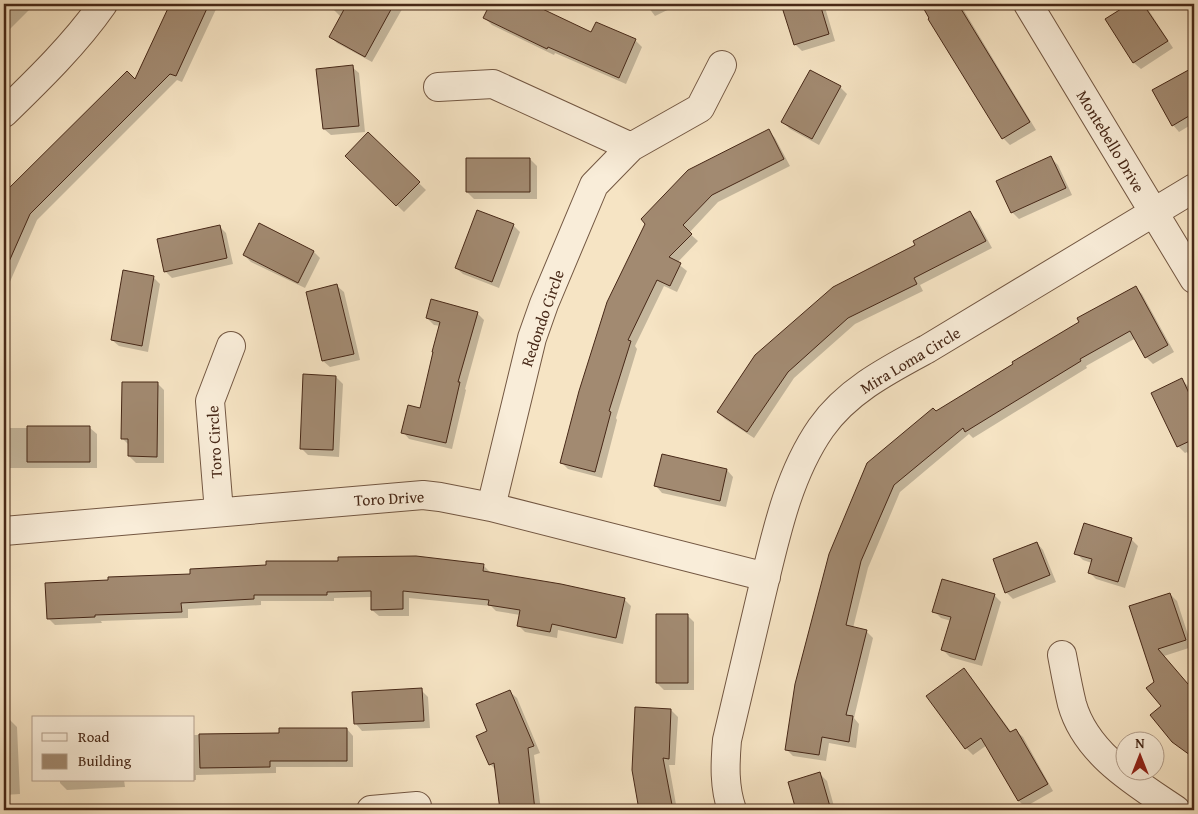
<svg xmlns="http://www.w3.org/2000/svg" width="1198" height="814" font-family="'Gentium Book Plus',serif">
<rect width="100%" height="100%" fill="#f6e4c4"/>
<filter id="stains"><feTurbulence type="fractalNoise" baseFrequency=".004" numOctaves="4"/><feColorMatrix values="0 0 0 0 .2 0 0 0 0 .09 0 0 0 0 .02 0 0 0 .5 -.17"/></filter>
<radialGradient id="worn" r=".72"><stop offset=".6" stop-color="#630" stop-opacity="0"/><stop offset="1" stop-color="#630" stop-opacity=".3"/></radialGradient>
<path fill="#0003" d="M4,4H35L4,35Z
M188,4H235L232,10L218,5L182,82L177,80L37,220L9,284L4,281V194L127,73L135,81L184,13Z
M334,4H405L372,62L337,43L330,36L341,17L332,8Z
M438,4H529L592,34L596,24L635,40L642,47L626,84L555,53L554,55L492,25L485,18L489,9H443Z
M646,4H680L655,16Z
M783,4H824L835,41L802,51L795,44Z
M922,4H960L1036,130L1010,145L1003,138Z
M1132,4H1144L1146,6L1173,48L1141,69L1134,63L1107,20Z
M352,67L359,73L365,132L331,135L324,129Z
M1193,79L1194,123L1179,132L1173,125Z
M840,87L847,94L819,145L790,129L783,122Z
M769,131L775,138L790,166L718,202L689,233L698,241L677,263L687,271L677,292L664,286L635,346L637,349L616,418L617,420L602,478L568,469L561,462L608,303Z
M368,134L426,190L404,212L346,156Z
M1051,158L1058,165L1072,195L1019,219L1012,212Z
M530,159L537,166V199H474L467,192Z
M970,213L977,220L992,248L920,285L923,291L855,324L794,378L754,438L725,419L718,412L917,246Z
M259,225L314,252L320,258L305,288L251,262L244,255Z
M513,225L520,232L499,288L463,274L456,268Z
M219,226L226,233L233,264L172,278L165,271Z
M153,277L160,284L148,352L119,346L112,340Z
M337,286L344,292L360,360L330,367L323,361Z
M1135,287L1142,294L1174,352L1153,364L1146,357L1136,338L1086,366L1087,368L973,438L969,434L900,492L868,568L853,628L866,631L873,638L854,718L859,724L856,748L829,743L826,761L793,756L786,749L830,554L936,412Z
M477,313L484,320L465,389L466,390L452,449L409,439L403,432L421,409L441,326L434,325L427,318Z
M336,377L343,384L339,457L308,455L301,448Z
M1182,380L1189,387L1194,399V465L1187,452L1185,453L1178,446Z
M158,384L164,390V463H136L129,456V445L122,438Z
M4,428H90L97,434V468H5V473H4Z
M727,470L733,477L726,507L662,493L656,486Z
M1131,539L1138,546L1125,588L1096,579L1089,572L1092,563L1083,560L1076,553Z
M1037,543L1043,550L1056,582L1013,599L1006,592Z
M483,565L490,572V574L624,599L631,606L623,644L558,630L557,638L525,632L519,626L520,615L496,611L491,606L409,598V616H379L372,610V597L334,598V601H261V605L188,609V618L101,621L102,623L55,625L48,618Z
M1170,594L1177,601L1192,647L1164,656L1194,692V758L1173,741L1131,607Z
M994,595L1001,602L982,666L950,657L943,650L951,621L941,618L934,611Z
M4,599L10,660L4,661Z
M687,615L694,622V690H664L657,683Z
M964,670L971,677L1012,733L1016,731L1023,737L1053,791L1025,807L1019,801L987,745L973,755L966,748L928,696Z
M421,690L428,697L430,728L362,731L356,724Z
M510,692L517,698L540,753L534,755L541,810H501L497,771L490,764L489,731Z
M671,710L678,717L675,765H669L677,810H640L633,770Z
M4,720H10L17,727L20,794L4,795Z
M347,729L353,736V767H276V773L196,775V780H194V735L280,734Z
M820,774L827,781L835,810H797L789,782Z
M60,780H124L125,787L67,790L60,783Z"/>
<path fill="#a28a71" stroke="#472817" d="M170,4H209L176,76L170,74L30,214L4,273V193L127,71L135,79Z
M347,4H394L365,57L329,37Z
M490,4H532L591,32L596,22L636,39L619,78L548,47L547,49L483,18Z
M781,4H820L829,34L794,45Z
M921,4H958L1030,122L1002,139L928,19L929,18Z
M1129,4H1143L1168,41L1133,63L1105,19Z
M353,65L359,126L323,129L316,69Z
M1194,67V113L1172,126L1152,90Z
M810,70L841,86L812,139L781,122Z
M769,129L784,159L712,195L683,225L692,234L669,257L681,263L670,286L657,280L628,340L631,341L609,411L611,412L595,472L560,463L579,391L607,302L645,224L641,219L688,170Z
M368,132L420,182L396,206L345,156Z
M1051,156L1066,188L1011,213L996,181Z
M466,158H530V192H466Z
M477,210L514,224L492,282L455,268Z
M970,211L986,241L914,278L917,284L848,318L788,372L747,432L717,412L755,355L833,287L915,245L913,241Z
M259,223L314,251L298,283L243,255Z
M220,225L227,258L164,272L157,239Z
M123,270L154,276L142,346L111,340Z
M337,284L354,354L322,361L306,292Z
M1136,286L1168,345L1145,358L1130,331L1080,359L1081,361L965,432L963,428L894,485L861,561L846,625L867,630L846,715L853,716L849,742L822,737L819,755L785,750L795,684L829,554L867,463L933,408L936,411L1013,364L1012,362L1079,322L1077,318Z
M431,299L478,312L458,382H460L446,443L401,433L408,405L420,408L433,352H432L440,322L426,318Z
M303,374L336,376L333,450L300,449Z
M1182,378L1194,404V439L1177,447L1151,393Z
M122,382H158L157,457L128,456V439H121Z
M27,426H90V462H27Z
M662,454L727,469L720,501L654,486Z
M1084,523L1132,538L1118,582L1088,573L1092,559L1074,554Z
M1037,542L1050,575L1005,593L993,559Z
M416,556L484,564L483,571L561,584L625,598L616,638L552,624L550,632L517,626L520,610L488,605L489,600L403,591V609L371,610V591L327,592V595H254V599L181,603L182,612L95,615V617L47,619L45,583L108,580V577L190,574V569L266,565V561H338V557Z
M942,579L995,594L975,660L941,650L951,617L932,612Z
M1170,593L1186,640L1158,649L1194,691V758L1172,742L1150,715L1161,706L1146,688L1154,682L1129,606Z
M656,614H688V683H656Z
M964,668L1010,732L1016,729L1048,784L1018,801L981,738L965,749L926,696Z
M422,688L424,721L354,724L352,692Z
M510,690L534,746L528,748L535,810H500L494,763L489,765L476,736L487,731L476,704Z
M635,707L671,709L669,759L663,758L673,810H639L632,770Z
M279,728H347V761H270V767L200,768L199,734L279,733Z
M820,772L831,810H796L788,782Z"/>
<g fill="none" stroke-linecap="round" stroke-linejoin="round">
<g stroke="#735742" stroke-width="30">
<path id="minor" d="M1028,4L1194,279
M438,87L493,84L631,147
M4,113C38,80 76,43 103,4
M491,507L532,338L544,304L594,185L631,147L700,108L722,65
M219,512L210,401L231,346
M4,531L423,495L440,497L491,507L766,577
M1062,655C1065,671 1068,688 1072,704C1086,754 1136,783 1176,810
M371,810L417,806
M732,810C724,787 725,764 727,740C738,692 750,644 761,596C775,539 787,477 821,428C847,391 888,370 927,349L1194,188"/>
</g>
<use href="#minor" stroke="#f9edd9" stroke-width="28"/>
</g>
<g text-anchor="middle" stroke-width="4" stroke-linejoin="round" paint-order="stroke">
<g font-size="16" fill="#472817" stroke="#f9edd9">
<text transform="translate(1111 141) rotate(59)" y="6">Montebello Drive</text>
<text transform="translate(542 318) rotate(-71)" y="6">Redondo Circle</text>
<text transform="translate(910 360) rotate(-31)" y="6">Mira Loma Circle</text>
<text transform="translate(214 442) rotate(-93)" y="6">Toro Circle</text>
<text transform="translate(389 498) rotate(-3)" y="6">Toro Drive</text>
</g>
</g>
<rect width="1198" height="814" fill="none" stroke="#f6e4c4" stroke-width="20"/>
<rect x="5" y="5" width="1188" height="804" fill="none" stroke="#472817" stroke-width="2.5"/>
<rect x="10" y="10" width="1178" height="794" fill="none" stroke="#472817"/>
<rect x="32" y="716" width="162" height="65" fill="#f9edd9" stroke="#b29e8b"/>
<rect x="42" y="733" width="25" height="8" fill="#f9edd9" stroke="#b29e8b"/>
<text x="78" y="742" font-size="15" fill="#472817">Road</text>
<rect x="42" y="754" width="25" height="15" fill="#a28a71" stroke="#b29e8b"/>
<text x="78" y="766" font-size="15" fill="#472817">Building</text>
<g transform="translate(1140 756)"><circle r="24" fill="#f9edd9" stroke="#b29e8b"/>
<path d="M0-4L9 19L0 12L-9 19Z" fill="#8f2418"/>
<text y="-8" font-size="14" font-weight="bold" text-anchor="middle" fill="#472817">N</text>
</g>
<rect width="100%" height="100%" filter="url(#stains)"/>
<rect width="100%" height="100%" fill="url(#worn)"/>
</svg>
